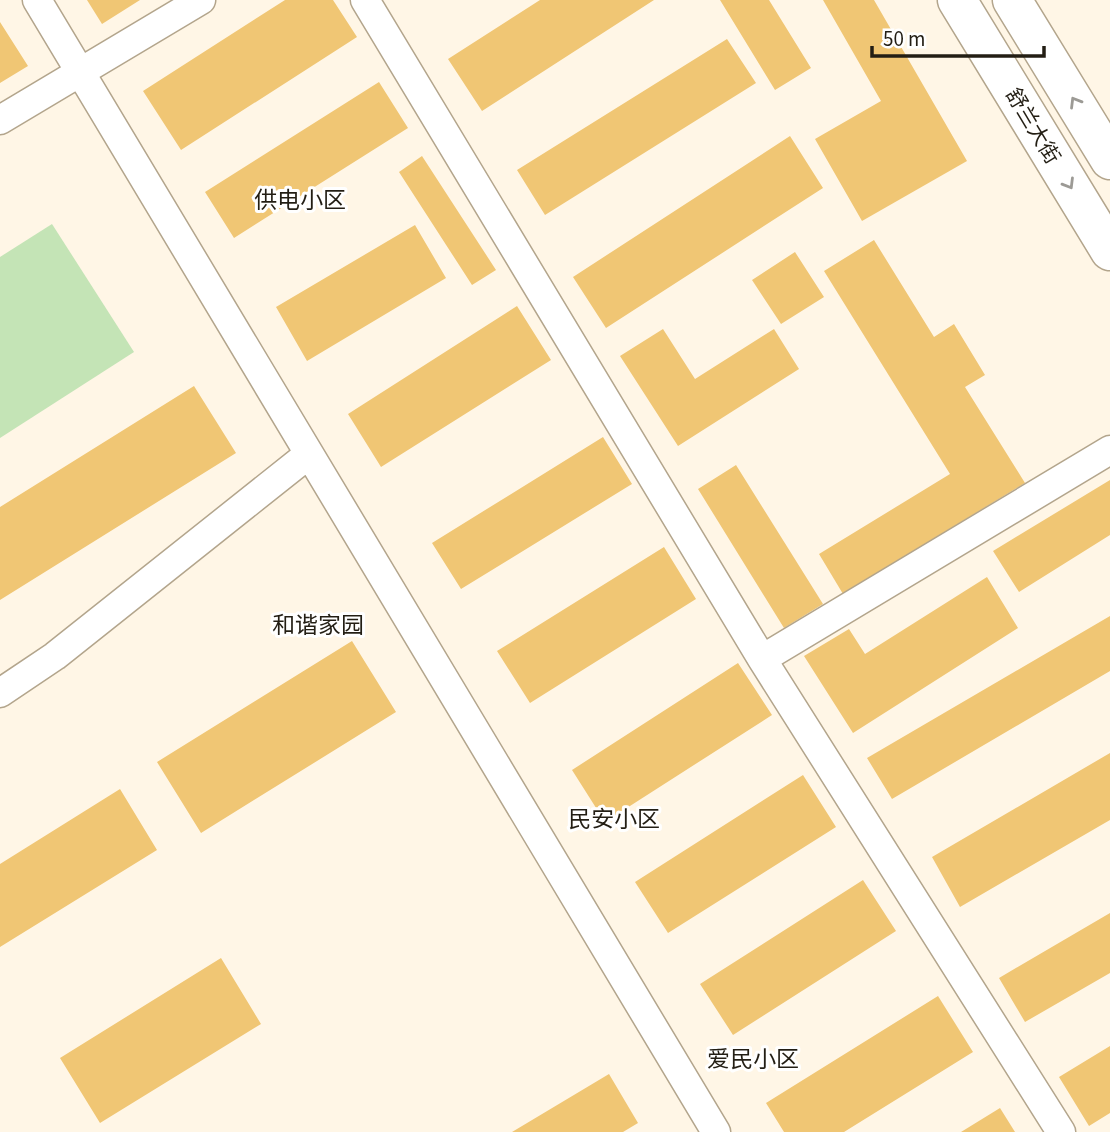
<svg xmlns="http://www.w3.org/2000/svg" width="1110" height="1132" font-family="'Source Sans 3','Noto Sans SC',sans-serif">
<rect width="100%" height="100%" fill="#fff6e6"/>
<path fill="#c4e4b6" d="M52,224L134,352L0,438V257Z"/>
<path fill="#f0c674" d="M87,0H140L102,24Z
M285,0H333L357,37L181,150L143,91Z
M540,0H654L482,111L448,59Z
M720,0H769L811,68L775,90Z
M823,0H874L967,161L862,221L815,139L881,101Z
M0,22L28,66L0,83Z
M727,39L756,83L545,215L517,170Z
M379,82L408,128L234,238L205,192Z
M790,136L823,188L606,328L573,277Z
M422,156L496,270L472,285L399,172Z
M415,225L446,278L307,361L276,307Z
M874,240L934,337L954,324L985,375L965,387L1025,483L843,594L819,554L950,474L824,271Z
M795,252L824,297L781,324L752,280Z
M517,306L551,360L381,467L348,414Z
M663,329L695,379L774,329L799,369L678,446L620,356Z
M194,386L236,453L0,600V507Z
M603,437L632,484L461,589L432,543Z
M736,465L823,604L784,628L698,489Z
M1110,480V535L1019,592L993,551Z
M664,547L696,599L530,703L497,651Z
M987,577L1018,628L853,733L804,656L849,629L865,654Z
M1110,616V671L892,799L867,758Z
M352,641L396,712L201,833L157,762Z
M738,663L772,715L605,822L572,770Z
M1110,753V820L960,907L932,857Z
M803,775L836,827L668,933L635,882Z
M120,789L157,850L0,947V864Z
M863,880L896,931L733,1035L700,984Z
M1110,913V973L1025,1022L999,978Z
M221,958L261,1024L100,1123L60,1058Z
M938,996L973,1052L844,1132H784L766,1103Z
M1110,1046V1113L1089,1126L1059,1077Z
M609,1074L638,1123L623,1132H512Z
M1000,1108L1015,1132H961Z"/>
<g fill="none" stroke-linecap="round" stroke-linejoin="round">
<g stroke="#b3a58c" stroke-width="31">
<path id="street" d="M37,0L716,1132
M365,0L762,659L1061,1132
M0,120L201,0
M762,659L1110,450
M0,693L55,656L309,454"/>
</g>
<g stroke="#b3a58c" stroke-width="41">
<path id="primary" d="M957,0L1110,251
M1012,0L1110,160"/>
</g>
<use href="#street" stroke="#fff" stroke-width="28"/>
<use href="#primary" stroke="#fff" stroke-width="38"/>
</g>
<defs><path id="oneway-chevron" d="M-2-3.5L2.5 0L-2 3.5" fill="none" stroke-width="1.6" stroke-linecap="round" stroke-linejoin="round" transform="scale(1.75)"/></defs>
<g stroke="#9c9a95">
<use href="#oneway-chevron" transform="translate(1075 102) rotate(-121)"/>
<use href="#oneway-chevron" transform="translate(1069 184) rotate(59)"/>
</g>
<g text-anchor="middle" stroke-width="6" stroke-linejoin="round" paint-order="stroke">
<g font-size="21" fill="#231e14" stroke="#fff">
<text transform="translate(1033 126) rotate(59)" y="7">舒兰大街</text>
</g>
<g font-size="23" fill="#231e14" stroke="#fff">
<text x="300" y="208">供电小区</text>
<text x="318" y="633">和谐家园</text>
<text x="614" y="827">民安小区</text>
<text x="753" y="1067">爱民小区</text>
</g>
</g>
<path d="M872 46v10h172v-10" fill="none" stroke="#231e14" stroke-width="3.5"/>
<text x="883" y="46" font-size="21" fill="#231e14" stroke="#ffffff" stroke-width="5" paint-order="stroke">50 m</text>
</svg>
